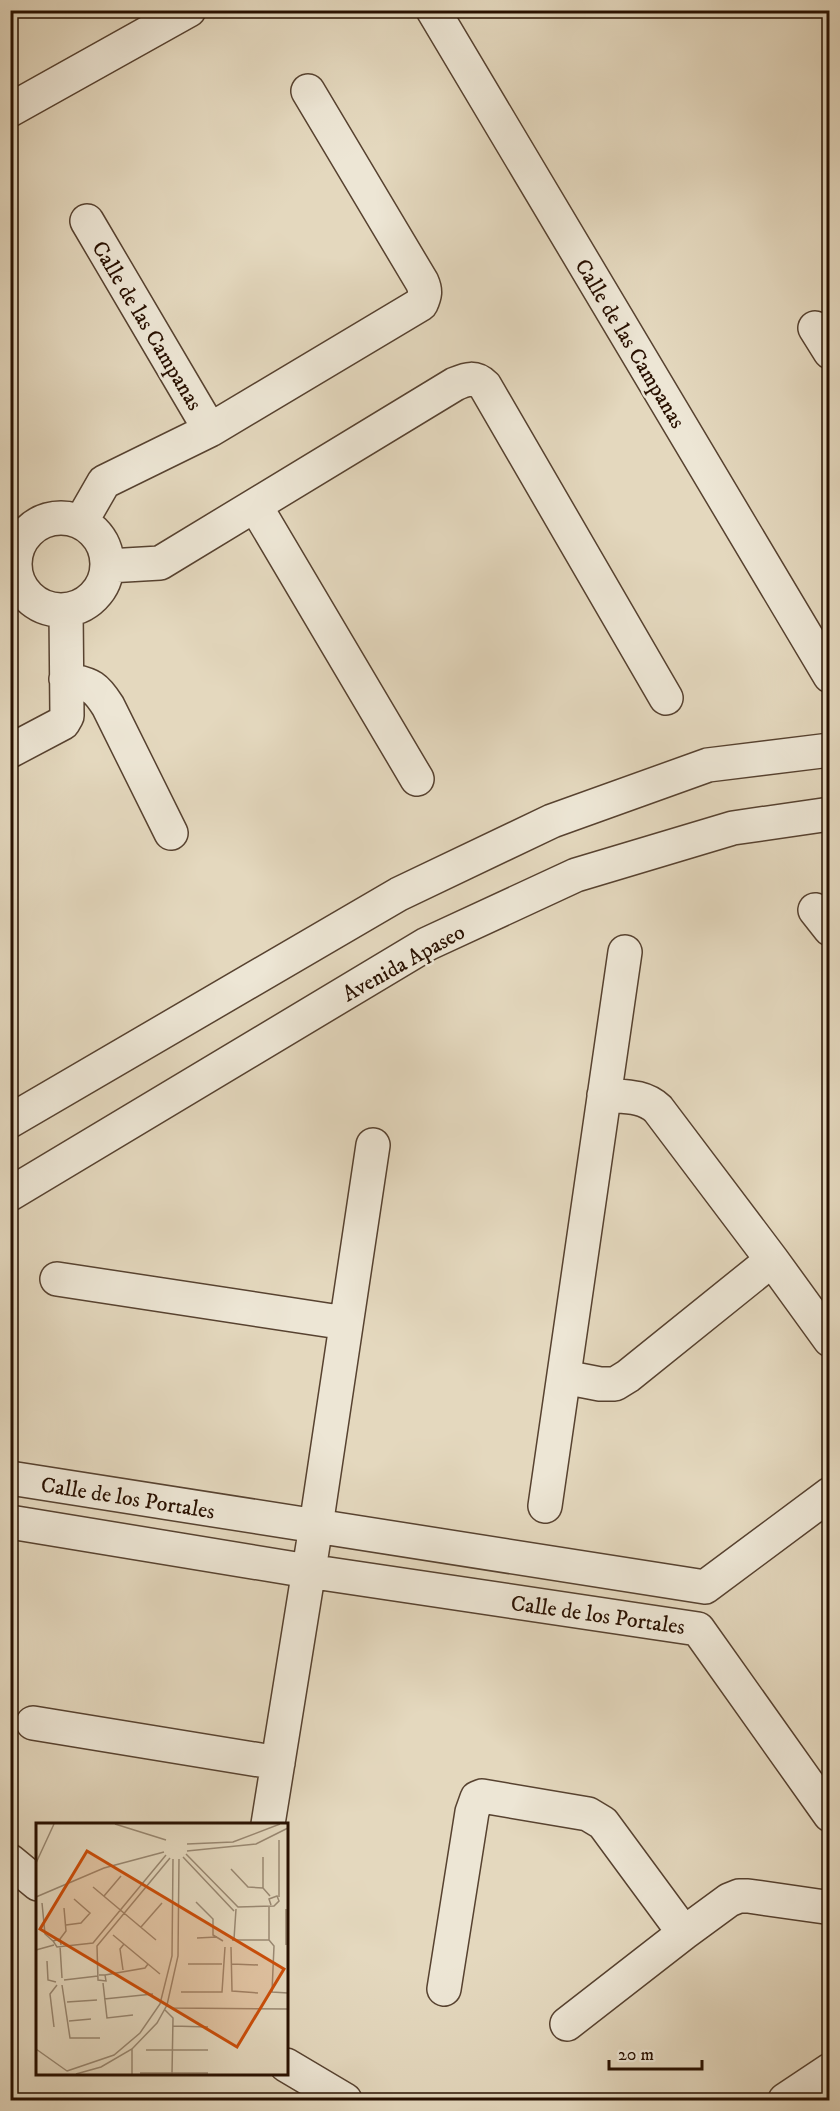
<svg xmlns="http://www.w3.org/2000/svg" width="840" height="2111" font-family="'IM FELL DW Pica',serif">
<rect width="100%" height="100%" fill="#e4d8be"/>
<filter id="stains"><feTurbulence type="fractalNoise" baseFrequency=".00333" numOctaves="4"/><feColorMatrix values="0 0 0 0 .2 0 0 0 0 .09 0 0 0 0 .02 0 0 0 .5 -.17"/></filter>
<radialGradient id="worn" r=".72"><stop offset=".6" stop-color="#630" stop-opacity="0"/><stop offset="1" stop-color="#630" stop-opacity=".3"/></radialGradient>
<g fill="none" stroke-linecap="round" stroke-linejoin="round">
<g stroke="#574230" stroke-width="36">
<path id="minor" d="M433,10L830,676
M10,110L189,10
M87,221L210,430
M815,328L830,352
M256,507L417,779
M15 564a46 46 0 1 1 92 0a46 46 0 1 1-92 0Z
M81,522L104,482L210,430L421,304C425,295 426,291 422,282L308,91
M108,566L160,563L455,384C467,379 475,376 485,386L666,698
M66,679C90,685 94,684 108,706L171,833
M10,751L63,723L67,716L66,610
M815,910L830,929
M604,1095C624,1097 643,1095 658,1109L772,1260L830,1340
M57,1279L346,1323
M564,1377L600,1384H615L628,1376L772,1260
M10,1478L705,1587L830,1494
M545,1506L625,952
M10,1522L308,1571L698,1629L830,1815
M33,1723L278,1763
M268,1824L316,1526L373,1145
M444,1989L472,1812L477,1798L482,1796L588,1814L603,1823L684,1933
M567,2024L684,1933L729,1900L739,1896H748L825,1907
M785,2100L830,2070"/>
</g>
<g stroke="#574230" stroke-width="36">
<path id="tertiary" d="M10,1121L399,894L552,821L708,765L830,750
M10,1194L427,944L576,875L733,828L830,814
M10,1861L38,1884
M286,2065L345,2100"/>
</g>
<use href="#minor" stroke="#ede6d5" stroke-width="33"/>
<use href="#tertiary" stroke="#ede6d5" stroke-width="33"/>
</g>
<g text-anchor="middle" stroke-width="5" stroke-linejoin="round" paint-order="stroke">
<g font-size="22" fill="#281000" stroke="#ede6d5">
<text transform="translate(148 325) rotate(59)" y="8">Calle de las Campanas</text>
<text transform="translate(631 343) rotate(59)" y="8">Calle de las Campanas</text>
<text transform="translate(403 962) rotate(-29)" y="8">Avenida Apaseo</text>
<text transform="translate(128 1497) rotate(9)" y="8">Calle de los Portales</text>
<text transform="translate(598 1614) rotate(8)" y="8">Calle de los Portales</text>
</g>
</g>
<g transform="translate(36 1823)">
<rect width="252" height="252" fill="#e4d8be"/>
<path fill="none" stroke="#998872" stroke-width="1.5" d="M79,1L130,17M151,21L197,19L244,1M151,28L220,21L252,5M150,31L202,84L238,83L243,78L241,73L233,76L235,82M147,34L198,88M227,34V65L234,73M0,40L18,1M195,46L212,64L227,65M57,64L120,117M68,73L85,53M0,74L68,45L128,29M243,74V17M160,79L177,96V112L187,118M6,80L9,111L17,118M233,84V117L238,123L236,169L252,170M30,102L45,100L54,90L38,76M105,104L126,80M77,112L124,151M161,115L181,114M24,116L30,108L28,85M198,116L200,86M196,117H233M25,122L24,116L17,118L21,124L57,120L130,32M250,122V86M24,123L26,155M195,124L196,168L222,170M0,127L18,122M11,138L12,157L20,159M152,141H186M196,141L222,142M87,147L84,126L88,121M63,152H69L70,158L62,157L61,123L134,35M69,152L109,145L112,141M28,157L62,153M67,160L71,195L97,192M26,162L34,215H64M145,169H186L189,124M68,176L117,171M31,179L61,177M131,182L136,185L252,186M129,187L137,195L136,251M33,198L55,196M137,203L172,204M18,204L14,171L21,162M0,226L31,248M96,226V251M110,227H172M31,248L78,232L104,210L124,181L136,133L137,36M104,250H172M40,251L65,244L96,226L121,200L131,182L142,133L143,36"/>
<path fill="#cb4e0a" fill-opacity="0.15" stroke="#cb4e0a" stroke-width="3" d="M51,28L248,146L201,224L4,106Z"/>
<rect width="252" height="252" fill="none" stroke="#281000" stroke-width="3"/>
</g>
<rect width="840" height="2111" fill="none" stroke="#e4d8be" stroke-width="36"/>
<rect x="12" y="12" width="816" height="2087" fill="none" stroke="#281000" stroke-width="3"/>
<rect x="18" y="18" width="804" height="2075" fill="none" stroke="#281000" stroke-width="1.5"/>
<path d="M609 2060v9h93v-9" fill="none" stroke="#281000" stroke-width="3"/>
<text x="618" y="2060" font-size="18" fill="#281000" stroke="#ede6d5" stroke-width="4.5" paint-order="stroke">20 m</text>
<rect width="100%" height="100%" filter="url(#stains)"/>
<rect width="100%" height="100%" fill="url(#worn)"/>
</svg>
